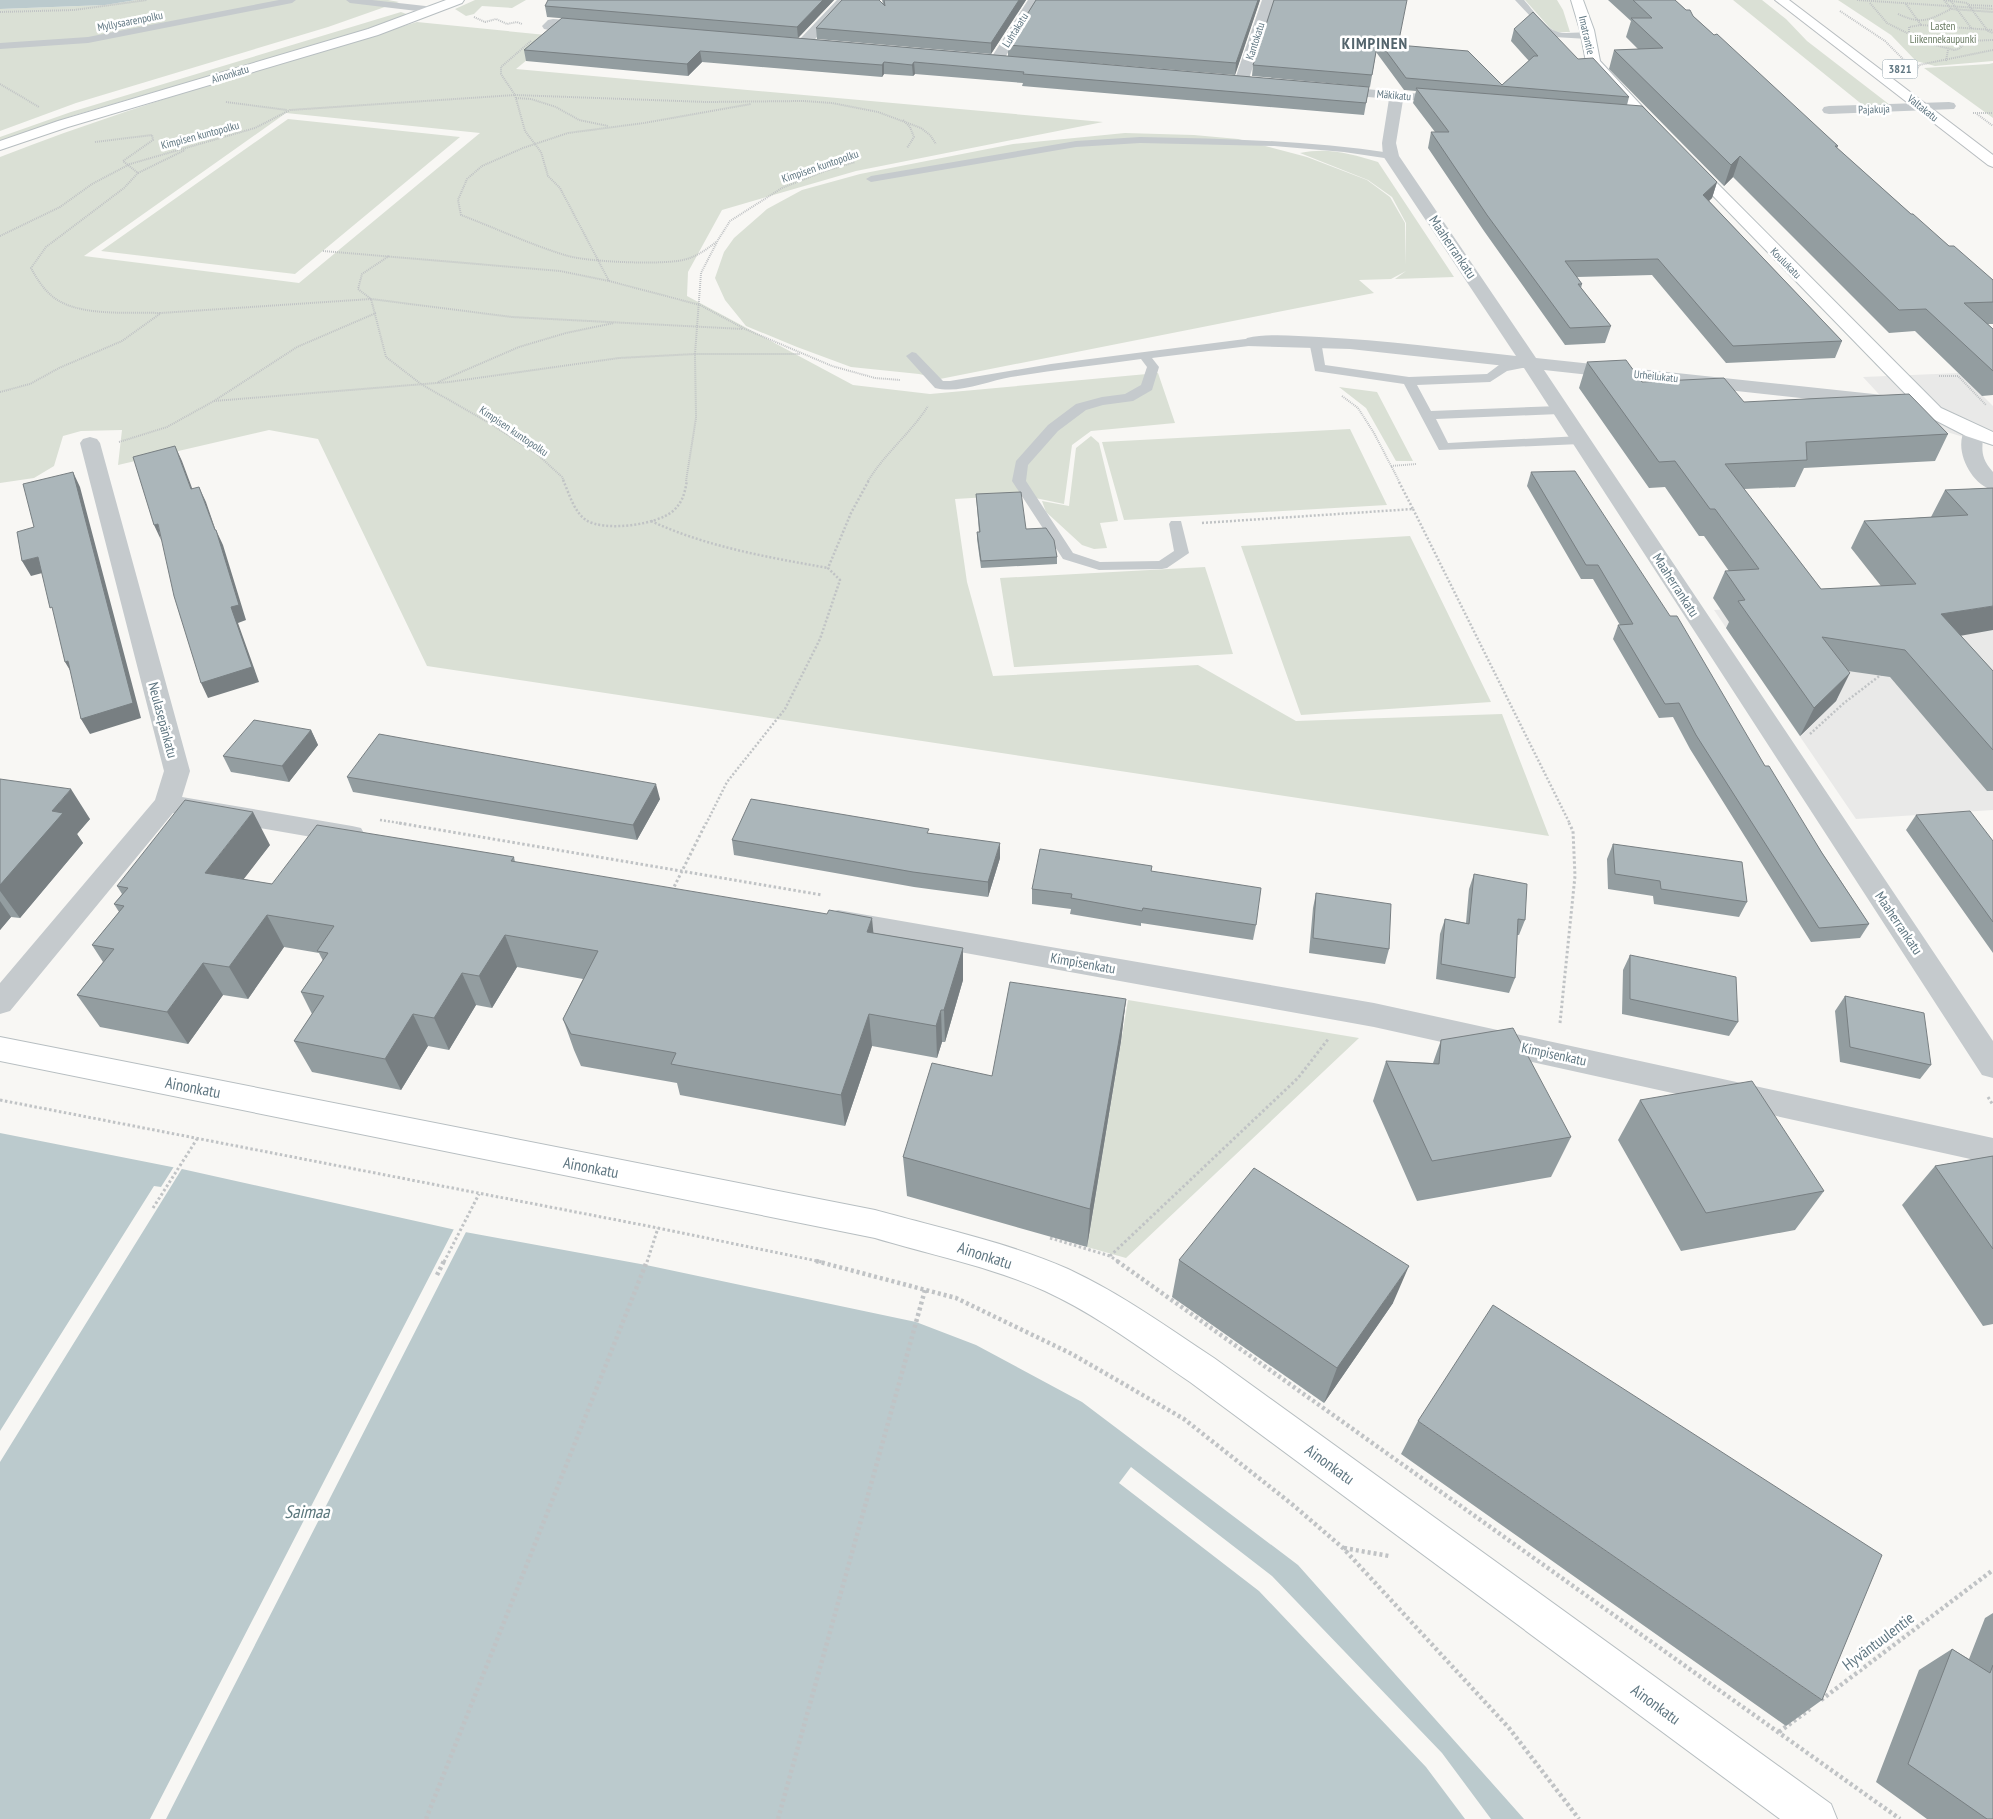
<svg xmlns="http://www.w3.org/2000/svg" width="1993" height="1819" font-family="'PT Sans Narrow',sans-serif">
<rect width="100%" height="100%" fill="#f8f7f4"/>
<path fill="#e9e9e8" d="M1960,373L1993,406V446L1901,418L1863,377Z
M1993,593V810L1856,819L1714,610Z"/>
<path fill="#dae0d5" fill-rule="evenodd" d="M136,0H388L399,2L328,27L76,103L0,131V9L105,5Z
M475,0H526L512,8L482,6L474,14L466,16L455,9Z
M1525,0H1557L1563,10L1570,32H1556L1549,27Z
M1733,0H1762L1786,19L1807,41L1890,105L1864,106Z
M1838,0H1993V61L1935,66L1916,61L1891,35Z
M401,12L409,15L337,39L75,115L0,141V137L71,112Z
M417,22L556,36L516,69L1103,122L856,171L722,210L688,272L687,296L853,385L930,394L1158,373L1175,423L1091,431L1072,445L1064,504L1021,495L955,499L967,582L993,676L1198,665L1296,721L1502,714L1549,836L427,666L318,439L269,430L118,465L122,430L81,431L63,436L54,466L34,478L0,483V157C136,104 277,64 417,22ZM286,113L480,133L299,283L84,256Z
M1993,63V118L1924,68L1989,64Z
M288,119L460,137L295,274L101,251Z
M1125,133L1194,135L1238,139L1307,157L1367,180L1390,197L1405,223L1406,265V223L1392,197L1368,180L1300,153C1329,147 1351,154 1378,162L1454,277L1395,279L1406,271L1391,279L1359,280L1374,293L940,379L919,374L851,367L797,347L746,326L725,300L715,278L724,252L734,238L767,209L802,190L860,174L1013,144Z
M1339,387L1377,392L1413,461H1396L1366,408Z
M1350,429L1387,505L1124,520L1102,442Z
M1091,436L1099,443L1118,521L1100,523L1107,548L1094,549L1082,545L1046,512L1042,501L1069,506L1076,448Z
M1410,536L1491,702L1301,715L1241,546Z
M1205,567L1233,654L1014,667L1000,578Z
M1128,1000L1359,1038L1126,1258L1087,1247Z"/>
<path fill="#bbcacd" d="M0,0H136L105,5L0,9Z
M0,1133L182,1169L465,1232L646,1265L916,1322L976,1345L1082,1402L1298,1565L1524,1819H0Z"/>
<path fill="#f8f7f4" d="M175,1165L183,1167L0,1462V1431L154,1186L161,1187Z
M455,1227L467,1230L166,1819H150Z
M1131,1467L1272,1576L1442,1753L1491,1819H1465L1426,1767L1259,1591L1119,1483Z"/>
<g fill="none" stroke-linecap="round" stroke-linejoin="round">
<g stroke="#b7bec1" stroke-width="2">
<path id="secondary" d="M446,0H464L462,3L378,35L68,127L0,150V141L58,121L368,29Z
M1571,0H1583L1594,30L1600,61L1664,130L1666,133L1664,136H1654L1600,80L1586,62L1580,30Z
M1689,158L1694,160L1941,408L1993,432V445L1966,436L1927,416L1684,166L1681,163L1684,160Z
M0,1037L875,1210C939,1228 1007,1242 1068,1269C1120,1293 1167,1327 1214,1358L1831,1804L1837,1819H1780L1190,1382C1143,1350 1097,1315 1045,1291C992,1267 931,1255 875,1238L0,1061Z"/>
</g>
<g stroke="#b8bdc0" stroke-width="2">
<path id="primary" d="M1775,0H1789L1993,155V167L1988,165Z"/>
</g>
<path stroke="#c0c3c5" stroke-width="2" stroke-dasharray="1 1" stroke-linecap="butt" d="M1857,0L1993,9
M1944,0L1967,3L1988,31L1993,33
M1944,0L1951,9L1993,12
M1950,0L1972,29
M1870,3L1887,23L1911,35
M1906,4L1921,25L1909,27V33L1923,42L1954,50L1959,49L1967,41L1993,40
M1969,5L1993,6
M1840,11L1885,41L1904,60
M0,12L74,10L147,0
M1898,14C1922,25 1929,20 1951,9
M474,17L485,22L496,19L507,24L517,22L522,24
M1921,25L1993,30
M1942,31L1937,22H1954
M531,41L501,67V74L515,95L525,131L541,152L548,176L560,188L609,281
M1946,61L1948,50
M1917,70L1919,65L1993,50
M0,84L39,107
M516,98L531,99L556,107L579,120L608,126
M226,102L287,110
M1973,113H1993
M1977,114L1993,126
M903,120L910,127L914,137L907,148
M95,142L152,135L153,140L123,161L138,173L124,188L46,247L31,268C38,281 47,295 61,302C87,316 131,312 160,313
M138,173L185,150
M0,236L60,207L92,184L130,164L255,128L290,110L515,95L706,102L804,101L832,103L878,112L921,128L930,135L936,144
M716,242C706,250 696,257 683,260C661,265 590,262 568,256C534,246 495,228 461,215L458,200L467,179L482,166L523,148L568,133L644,123L751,104
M323,251L560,271L609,281L700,305L745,329L832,366L875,378L900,380
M389,256L362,274L358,289L371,299L512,317L743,329
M1939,376H1958L1986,405
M438,382L519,347L566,333L614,323
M0,392L30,384L59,368L122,341L161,313L371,299L386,357L421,384L491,424L537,454L562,477L564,481
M1342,396L1358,408L1374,433L1399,481
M214,401L449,382L619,358L695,354H800
M119,442L167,427L214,401L297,347L376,313
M1391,466L1416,464
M686,481L696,418L695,354L701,273L718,240L730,221L782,188L825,171L855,162
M868,481C885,453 911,433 928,406"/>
<path stroke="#c0c3c5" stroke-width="2.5" stroke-dasharray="2 2" stroke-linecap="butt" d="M563,480C569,493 574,512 586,520C604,532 657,525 673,511C683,502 685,492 687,480
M1413,509L1570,824
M651,521C707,547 767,557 828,568
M1202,523L1413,509L1398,480
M1810,734L1844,703L1882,674
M380,820L406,824
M706,824L727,782L785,709L820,639L840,580L828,568L851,513L869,480"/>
<path stroke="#c0c3c5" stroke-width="3" stroke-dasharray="2.5 2.5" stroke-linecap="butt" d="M399,823L822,895
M672,891L706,823
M1560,1023L1575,876L1573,831L1569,823
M1988,1097L1993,1105
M0,1100L658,1228L822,1262
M153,1208L197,1139
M1050,1238L1110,1256L1119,1262
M1110,1256L1298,1078L1329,1038
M444,1262L479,1194
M647,1262L658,1228"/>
<path stroke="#c0c3c5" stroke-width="4.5" stroke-dasharray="3 3" stroke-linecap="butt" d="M816,1261L956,1298L1072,1354L1184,1419L1293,1505L1343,1548L1509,1728L1579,1819
M1117,1261L1900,1819
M437,1275L444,1261
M1344,1548L1389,1556
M1821,1700L1993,1570
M1779,1732L1810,1709
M426,1819L647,1261
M778,1819L925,1290"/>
<path fill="#c5cacd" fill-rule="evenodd" d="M279,0H296L292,3L88,43L0,49V43L88,37Z
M346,0H372L434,7L438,10L434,13L350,3Z
M1515,0H1524C1533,10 1545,28 1558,32C1569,35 1584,29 1592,36L1588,39L1554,37L1545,32Z
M1140,137C1224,139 1307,140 1391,153L1396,156L1391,159L1344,152L1274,146L1140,143L1076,147L871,182L866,179L871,176L1076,141Z
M1315,337L1321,341L1325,365L1409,377L1487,374L1499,365L1529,359L1533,360L1535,363L1533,366L1507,371L1490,382L1417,385L1431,411L1559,406L1566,410L1559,414L1436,419L1448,443L1580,436L1587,440L1580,444L1439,450L1404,384L1315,371L1309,341Z
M1253,338L1257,339L1259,342L1257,345L1152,358L1159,367L1152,390L1133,401L1103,405L1086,410L1058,431L1028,465L1026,481L1073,553L1100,562L1159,561L1174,551L1169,524L1171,521H1181L1189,553L1167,568L1162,569L1099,570L1063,559L1012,481L1016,461L1048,425L1076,404L1102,397L1125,394L1141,385L1147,367L1141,359C1098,365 1054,370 1011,377C988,381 959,394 935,388L906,356L912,352L916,353L943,381H950L1051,364Z"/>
<path fill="#c5cacd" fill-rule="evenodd" d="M837,0H850L808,47H798L796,44L798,41Z
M1028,0H1040L1001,64H991L989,61Z
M1262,0H1274L1248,82L1246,85H1236L1234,82Z
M553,19L594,22L601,26L594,30L556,27L549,30L544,29L542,26L548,20Z
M1332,86L1421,94L1423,97L1421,100H1403L1396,143L1399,156L1536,358L1883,395L1890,397L1893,401L1890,405L1883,407L1544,370L1993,1041V1078L1982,1075L1524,368L1350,349L1247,346L1244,342L1247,338C1269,333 1296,336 1319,337C1385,340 1450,349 1516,356L1383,156L1382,143L1389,99L1327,93L1325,90L1327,87Z
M1949,102L1954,103L1956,106L1954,109L1829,114L1824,113L1822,110L1824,107L1829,106Z
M1973,426L1980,428C1988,440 1974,452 1993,472V490C1971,485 1952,448 1966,428Z
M90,437L97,439L100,443L190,771L182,797L352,826L361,828L365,835L361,842L352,844L173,813L10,1011L0,1014V983L155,800L164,771L80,443L83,439Z
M838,910L1374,1003L1993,1138V1164L1374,1027L838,930L828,927L824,920L828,913Z"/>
<use href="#secondary" fill="#fff" fill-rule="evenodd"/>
<use href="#primary" fill="#fff" fill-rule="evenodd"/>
</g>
<path fill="#939da0" d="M834,0L798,38L547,17L545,6Z
M882,0H1026L991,54L817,39L816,28L883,4Z
M1036,0H1260L1235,75L1032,58L1369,87L1364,115L1022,86L1023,83L915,74L913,76L884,74L882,77L702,62L688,76L526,61L524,50L562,18L1008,56V45Z
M1274,0L1398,45L1502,85L1529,61L1511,41L1514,29L1578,59L1629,97L1627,105L1717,182L1712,198L1709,201L1842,341L1835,358L1726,363L1652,275L1577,277L1582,284L1581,288L1611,326L1605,343L1565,345L1484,231L1428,148L1431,132H1435L1413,103L1416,91L1404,90L1376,52L1370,87L1252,76L1253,65Z
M1608,0H1675L1838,146L1837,148L1911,214L1949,246L1993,280V324H1988L1993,329V395L1982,396L1915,331L1889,333L1733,177L1724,186L1609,69L1614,50L1638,49L1626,37L1631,21Z
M1587,362L1642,382L1744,402L1948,434L1935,461L1804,468L1795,487L1744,489L1821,589L1881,586L1851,548L1864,521L1931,517L1945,490L1993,488L1961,636L1993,671V791H1987L1890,677L1848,671L1836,701L1800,736L1726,628L1729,622L1713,598L1725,571H1729L1704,536H1699L1665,487L1649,488L1579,388Z
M1531,472L1765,766L1869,924L1860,938L1811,942L1690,749L1673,717L1659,718L1613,639L1618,625H1620L1593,579H1581L1527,486Z
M976,494L1026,529L1057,557V564L981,568L977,539V532H979Z
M311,730L318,745L289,782L231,772L223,756Z
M347,777L660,799L637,840L353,792Z
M0,779L90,819L77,834L83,843L20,918L11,917L0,930Z
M1916,815L1993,841V953L1906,830Z
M929,833L1000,858L988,897L914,887L734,855L732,840Z
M1613,844L1747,902L1739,917L1654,904L1653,896L1608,889L1607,859Z
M270,845L243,879L272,884L514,857L515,862L874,933L963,948V980L945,1042H942L937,1058L872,1046L845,1126L680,1095L677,1083L581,1066L574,1050L563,1019L583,979L517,967L492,1008L476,1005L449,1050L428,1046L401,1090L312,1072L294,1041L312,1014L301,992L323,961L319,953L284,947L248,999L223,995L188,1044L100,1027L77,995L103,962L92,945L119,912L114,904L122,894L117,886Z
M1151,871L1256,925L1253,940L1141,923V926L1070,914L1071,909L1032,904V889Z
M1474,874L1525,920L1519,935H1517L1515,978L1509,993L1436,979L1440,934L1445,919L1466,923L1469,889Z
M1316,893L1389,949L1385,964L1309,953L1313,908Z
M1630,955L1738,1022L1729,1036L1622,1014L1623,970Z
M1845,996L1931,1065L1920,1079L1840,1062L1835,1011Z
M1126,999L1121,1041L1087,1247L907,1196L903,1157L992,1076Z
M1441,1040L1571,1137L1551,1177L1417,1201L1373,1101L1386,1061L1433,1063Z
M1640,1100L1824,1191L1795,1230L1681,1251L1618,1140Z
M1993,1156V1324L1983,1326L1902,1205L1935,1166Z
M1179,1260L1393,1303L1324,1403L1172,1297Z
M1418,1421L1822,1700L1786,1726L1401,1454Z
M1993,1613V1819H1927L1876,1782L1919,1670L1952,1649L1969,1659L1985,1618Z"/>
<path fill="#787f82" d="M823,0H834L798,38L797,27Z
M1019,0H1026L991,54V43Z
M1258,0H1260L1235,75L1236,63Z
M700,51L702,62L688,76L687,64Z
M884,62V74L882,77V65Z
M914,62L915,74L913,76L912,65Z
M1740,156L1733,177L1724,186L1731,165Z
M1717,182L1712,198L1698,211L1703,195Z
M175,446L182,461L198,504L191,489Z
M73,472L80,487L141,718L90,734L81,719Z
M199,487L206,502L218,537L216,530L223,545L246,620L238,623L259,682L208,698L201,683L231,607L215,530Z
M158,524L161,540L154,525Z
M38,557L46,572L31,576L22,561Z
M1993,606V630L1926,642L1941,614Z
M68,661L74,677L65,662Z
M1850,673L1836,701L1800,736L1814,708Z
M311,730L318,745L289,782L282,766Z
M656,784L660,799L637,840L633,825Z
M71,789L90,819L77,834L83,843L20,918L0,891V885L52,811Z
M253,812L270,845L223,906L205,873Z
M1000,843V858L988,897V882Z
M0,901L11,917L0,930Z
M267,915L284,947L248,999L229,967Z
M872,918L875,950L867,932Z
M505,935L517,967L492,1008L479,976Z
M963,948V980L945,1042L944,1010Z
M203,963L223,995L188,1044L167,1012Z
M462,973L476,1005L449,1050L434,1018Z
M1126,999L1121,1041L1087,1247L1090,1209Z
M941,1010L942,1042L937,1058L936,1026Z
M413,1014L428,1046L401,1090L385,1059Z
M869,1014L872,1046L845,1126L841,1095Z
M1409,1266L1393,1303L1324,1403L1337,1368Z"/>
<path fill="#abb6ba" stroke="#787f82" d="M548,0H823L797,27L545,6Z
M842,0H879L885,6L884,0H1019L991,43L816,28Z
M1036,0H1258L1236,63L1008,45Z
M1274,0H1407L1398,45L1468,51L1502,85L1534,56H1538L1514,29L1533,12L1578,59L1593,58L1629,97L1406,78L1378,40L1372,75L1253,65Z
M1633,0H1675L1686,10H1690L1693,16L1714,35L1717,34L1838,146H1835L1911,214H1913L1949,246H1954L1993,280V302L1964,303L1993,329V371L1926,309L1899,310L1740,156L1731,165L1614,50L1663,48L1631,18H1652Z
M562,18L1369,87L1366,103L1023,74L1024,72L914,62L912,65L884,62L882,65L700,51L687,64L524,50Z
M1416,88L1642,106L1717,182L1703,195L1842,341L1733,346L1658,259L1565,261L1582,284H1578L1611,326L1570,328L1487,215L1431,132H1449Z
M1626,360L1642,382L1724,378L1744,402L1909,394L1948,434L1806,442L1807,460L1725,464L1821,589L1916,584L1864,521L1968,515L1945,490L1993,488V606L1941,614L1993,671V750L1905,650L1822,637L1850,673L1814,708L1738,601L1745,600L1725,571L1759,569L1715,509H1710L1675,461L1659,462L1587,362Z
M175,446L191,489L199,487L215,530H216L239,605L231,607L252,667L201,683L174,596L158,524L154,525L133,457Z
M1575,471L1670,616H1677L1765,766H1769L1822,853L1869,924L1819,928L1696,735L1679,703L1665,704L1618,625L1633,624L1598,565H1586L1531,472Z
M73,472L133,703L81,719L68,661L65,662L52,607L50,608L38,557L22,561L17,532L34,527L23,484Z
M1021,492L1026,529L1046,528L1054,540L1057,557L981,561L977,532H980L976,494Z
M254,720L311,730L282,766L223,756Z
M379,734L656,784L633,825L347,777Z
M0,779L71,789L52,811L63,813L0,885Z
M751,799L929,829L927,833L1000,843L988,882L913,872L732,840Z
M185,800L253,812L205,873L272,884L317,825L514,857L511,861L827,914L829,910L872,918L867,932L963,948L944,1010H941L936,1026L869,1014L841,1095L671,1064L676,1053L571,1034L563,1019L598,951L505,935L479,976L462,973L434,1018L413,1014L385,1059L294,1041L324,996L301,992L328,953L317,951L334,926L267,915L229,967L203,963L167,1012L77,995L114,949L92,945L124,906L114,904L128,888L117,886Z
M1970,811L1993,841V922L1916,815Z
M1613,844L1742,862L1747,902L1661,889L1660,881L1615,874Z
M1040,849L1152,866L1151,871L1261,888L1256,925L1143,908L1142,911L1071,898L1072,894L1032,889Z
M1474,874L1527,884L1525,920L1518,919L1515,978L1441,964L1445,919L1469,924Z
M1316,893L1391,904L1389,949L1313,938Z
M1630,955L1736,977L1738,1022L1630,999Z
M1010,982L1126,999L1090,1209L903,1157L932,1063L992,1076Z
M1845,996L1924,1013L1931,1065L1850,1047Z
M1513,1028L1571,1137L1432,1161L1386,1061L1439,1064L1441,1040Z
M1752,1081L1824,1191L1706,1213L1640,1100Z
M1993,1156V1249L1935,1166Z
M1254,1168L1409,1266L1337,1368L1179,1260Z
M1493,1305L1882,1555L1822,1700L1418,1421Z
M1952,1649L1990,1673L1993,1665V1819H1987L1908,1764Z"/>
<g text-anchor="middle" stroke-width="5" stroke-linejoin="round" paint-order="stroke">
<g font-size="11" fill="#607782" stroke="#fff">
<text transform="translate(130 21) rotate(-11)" y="4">Myllysaarenpolku</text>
<text transform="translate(1015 30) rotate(-58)" y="4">Luhtakatu</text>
<text transform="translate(1587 35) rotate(77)" y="4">Imatrantie</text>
<text transform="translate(1255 41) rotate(-72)" y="4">Kantokatu</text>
<text transform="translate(230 74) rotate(-17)" y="4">Ainonkatu</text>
<text transform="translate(1394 95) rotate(5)" y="4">Mäkikatu</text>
<text transform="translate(1923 108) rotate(38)" y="4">Valtakatu</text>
<text transform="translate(1874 109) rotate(-2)" y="4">Pajakuja</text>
<text transform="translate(200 135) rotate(-15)" y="4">Kimpisen kuntopolku</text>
<text transform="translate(820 166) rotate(-19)" y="4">Kimpisen kuntopolku</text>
<text transform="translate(1786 263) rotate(45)" y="4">Koulukatu</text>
<text transform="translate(1656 376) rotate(6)" y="4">Urheilukatu</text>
<text transform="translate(514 431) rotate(34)" y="4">Kimpisen kuntopolku</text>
</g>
<g font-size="11" fill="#677960" stroke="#fff">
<text x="1943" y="30">Lasten<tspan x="1943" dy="13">Liikennekaupunki</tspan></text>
</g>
<rect fill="#fff" stroke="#90a0a8" stroke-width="1" x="1882.5" y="59.5" width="35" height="19" rx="4"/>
<g font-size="12" font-weight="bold" fill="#607782">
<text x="1900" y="73">3821</text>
</g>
<g font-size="14" fill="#607782" stroke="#fff">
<text transform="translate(1453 247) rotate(56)" y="5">Maaherrankatu</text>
<text transform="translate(1676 585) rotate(57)" y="5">Maaherrankatu</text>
<text transform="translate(163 720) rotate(75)" y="5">Neulasepänkatu</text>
<text transform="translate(1899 923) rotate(56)" y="5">Maaherrankatu</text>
<text transform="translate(1083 963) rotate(10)" y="5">Kimpisenkatu</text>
<text transform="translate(1554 1054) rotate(12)" y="5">Kimpisenkatu</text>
</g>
<g font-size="16" font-weight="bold" letter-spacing="1" fill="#53646c" stroke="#fff">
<text x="1375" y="49">KIMPINEN</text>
</g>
<g font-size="16" fill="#607782" stroke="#fff">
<text transform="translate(193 1087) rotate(11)" y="6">Ainonkatu</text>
<text transform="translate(591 1167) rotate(11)" y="6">Ainonkatu</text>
<text transform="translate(985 1255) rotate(18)" y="6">Ainonkatu</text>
<text transform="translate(1330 1464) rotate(36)" y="6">Ainonkatu</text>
<text transform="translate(1878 1641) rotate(-37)" y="6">Hyväntuulentie</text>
<text transform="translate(1656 1704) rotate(36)" y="6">Ainonkatu</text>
</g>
<g font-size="18" font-style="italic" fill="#5b777c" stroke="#fff">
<text x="307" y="1518">Saimaa</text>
</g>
</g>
</svg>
